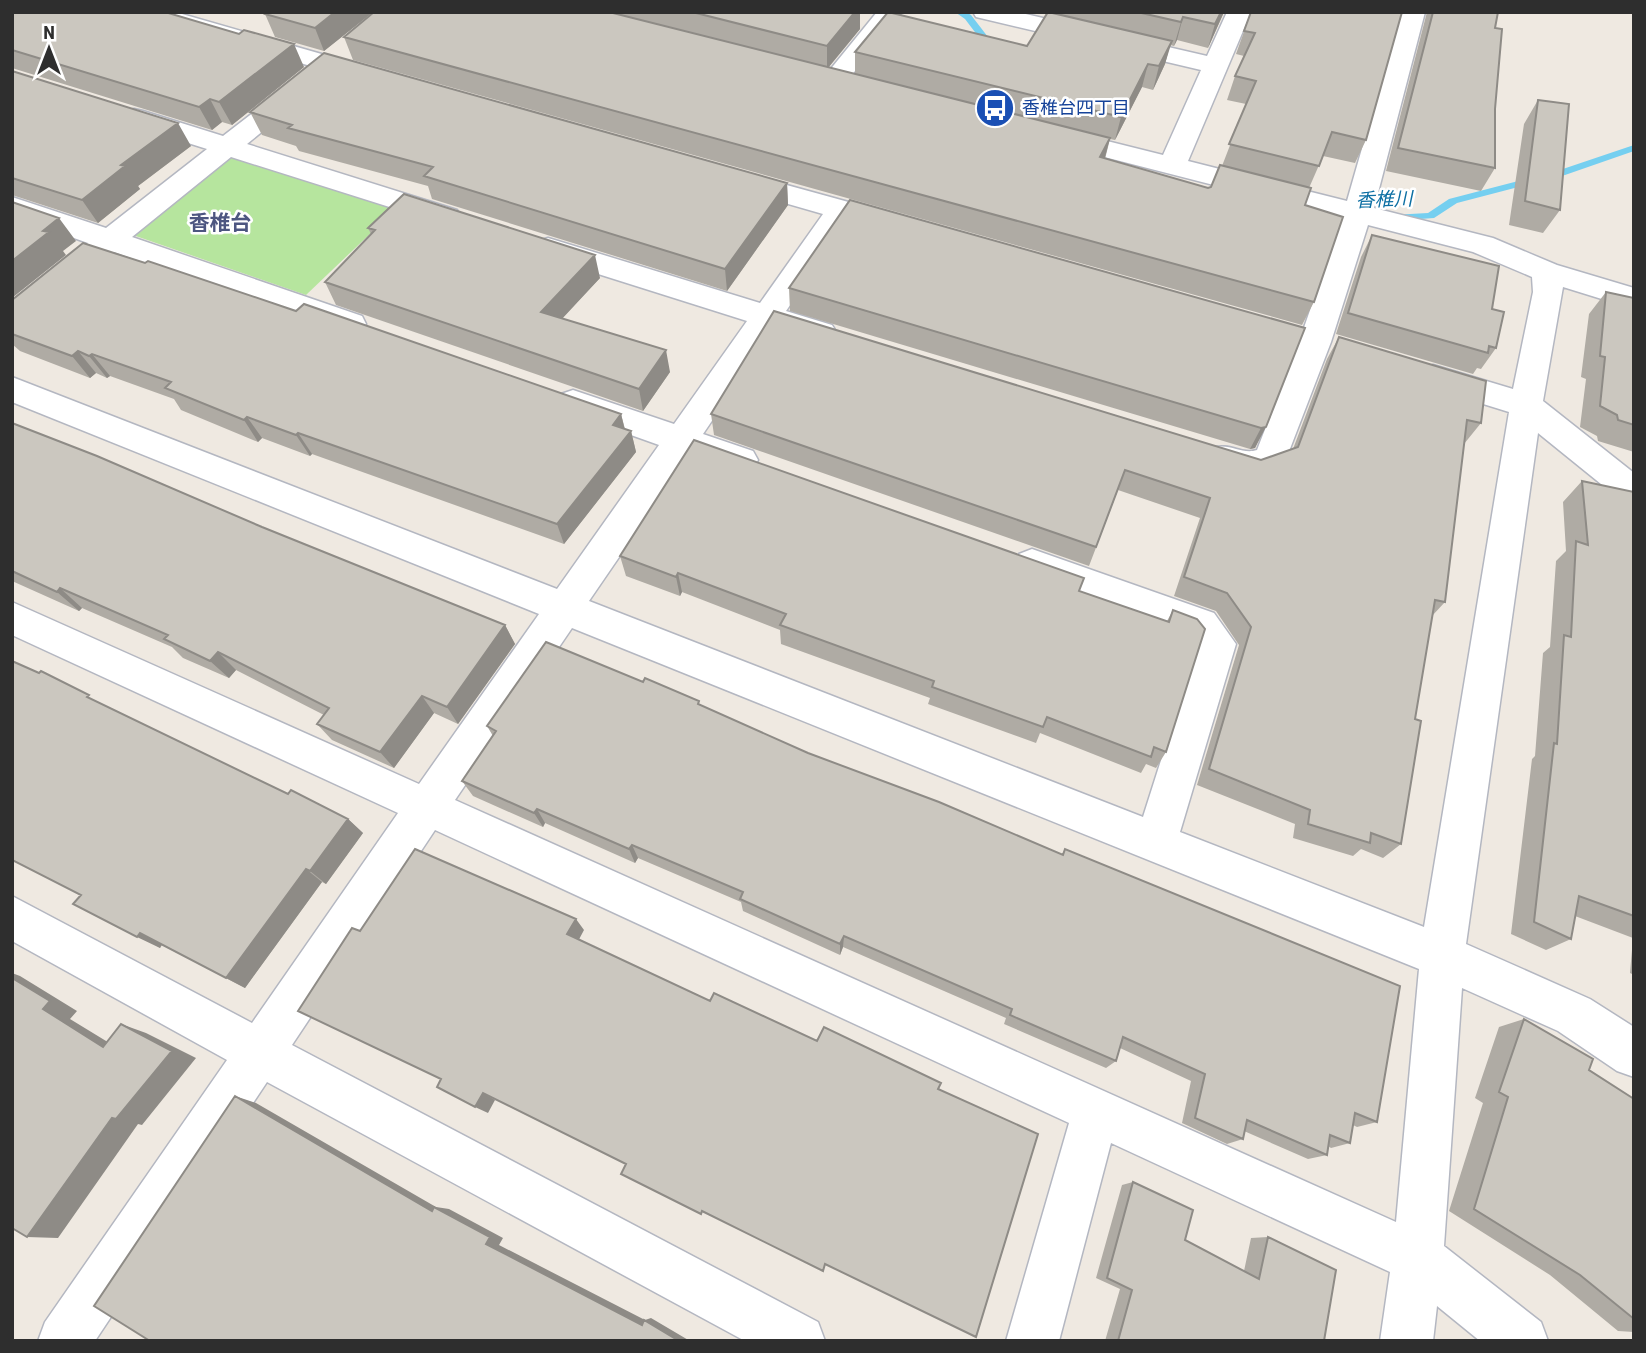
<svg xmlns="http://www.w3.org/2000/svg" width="1646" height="1353" font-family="'Roboto Condensed','Noto Sans JP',sans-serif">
<rect width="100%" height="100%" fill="#efe9e1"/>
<path fill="#b6e59e" d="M229,156L396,209L306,295L133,235Z"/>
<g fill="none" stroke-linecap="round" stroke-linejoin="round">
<path fill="#75cff0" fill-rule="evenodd" d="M955,12H966L971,15L998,50L996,52H990L965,19Z
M1634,145V151L1565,175L1457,203L1434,218L1392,221L1387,218L1392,215L1428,213L1449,199L1557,171Z"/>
<g stroke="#b4b7c1" stroke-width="3">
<path id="minor" d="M136,12H175L374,69L378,74L374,79L365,82L356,79L139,17Z
M877,12H902L843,86L834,89L825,86L821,81L825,76Z
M973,12H1017L1207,56L1227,12H1251L1188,161L1347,201L1401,12H1425L1374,208L1493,238L1557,265L1634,288V309L1563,287L1543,401L1634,473V505L1622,501L1538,433L1466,944L1590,999L1634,1027V1077L1617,1071L1558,1031L1462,988L1444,1246L1541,1322L1548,1341H1480L1437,1306L1433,1341H1380L1390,1272L1111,1143L1059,1341H1006L1069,1123L435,830L292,1045L818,1322L825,1341H745L267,1082L95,1341H38L45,1322L227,1060L12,941V896L252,1023L398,813L12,635V602L419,784L539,614L12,402V377L557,589L659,445L561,410L557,402L561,394L573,390L674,424L747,321L538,255L533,248L538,241L548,238L558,241L760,303L823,214L726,186L722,180L726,174L736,171L903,217L907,224L903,231L893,233L848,221L786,311L832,325L837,333L832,341L821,344L774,329L703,434L753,451L758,460L753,469L741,473L689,455L589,601L1143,817L1197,647L1188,635L1019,574L1014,564L1019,554L1032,549L1214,613L1236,644L1180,832L1424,927L1509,412L1422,385L1417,377L1422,369L1433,365L1513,389L1533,292L1532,277L1473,252L1368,225L1331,342L1283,467L1251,478L1211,466L1206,457L1211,448C1231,442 1241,455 1257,450L1299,342L1342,218L1046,142L1042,136L1046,130L1055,128L1163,155L1201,70L976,17ZM572,628L1419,969L1396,1222L455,800Z
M298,82L307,85L311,90L307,95L247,144L457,210L461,216L457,222L447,225L437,222L231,157L132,237L362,316L366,324L362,332L351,335L340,332L114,252L23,326L12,329V302L88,243L12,216V197L106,228L207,149L125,123L121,117L125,111L134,109L143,111L223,136L289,85Z"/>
</g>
<use href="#minor" fill="#fff" fill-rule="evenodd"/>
</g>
<path fill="#afaba4" d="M12,12L304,67L232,125L222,122L212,130L12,68Z
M373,12L324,51L275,37L265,14Z
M374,12H860V29L829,67L855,74V52L1027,46L1055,14L1056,12H1224L1208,48L1177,40L1174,46L1170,45L1165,64L1153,90L1142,87L1115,140L1110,139L1105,159L1208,188L1211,187L1222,166L1246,104L1227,100L1235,76L1244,56L1236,54L1251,12L1366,140L1355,163L1323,156L1309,188L1305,205L1314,302L1302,325L353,60L344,37Z
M1427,12H1498L1495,28V168L1481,191L1386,171Z
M12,71L191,146L138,186L140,189L98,223L12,195Z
M1538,100L1560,210L1543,233L1509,225L1524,124Z
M250,112L787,183L788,205L727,291L432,199L428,186L299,151L296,146L262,135Z
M368,228L600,278L562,318L670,372L643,411L336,305L325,282L371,234Z
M1372,235L1496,348L1481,369L1477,368L1473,374L1336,334L1361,257Z
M789,288L1305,328L1255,448L1250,449L790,311Z
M1606,292L1634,298V452L1598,441L1597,436L1580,427L1586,379L1581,377L1589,314Z
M12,300L296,311L621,414L625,429L631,431L636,452L564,544L312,454L310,456L262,438L258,442L181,410L174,399L110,376L107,378L96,373L90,378L20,351L12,344Z
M1339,337L1481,423L1464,444L1445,602L1432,616L1415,719L1401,844L1383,858L1361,849L1353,856L1293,838L1295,824L1197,785L1239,645L1216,611L1174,596L1200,518L1118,490L1089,566L714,435L711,414L1261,460L1293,449L1327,359Z
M12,423L262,527L505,625L515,644L458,724L434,713L394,768L332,740L317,724L324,715L236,670L229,678L183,658L172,647L82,608L79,611L12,581Z
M1582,481L1634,492V975L1630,973L1633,938L1575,916L1571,939L1546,950L1511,934L1532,759L1535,756L1543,653L1550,647L1556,561L1566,551L1563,502Z
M620,556L1079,591L1167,621L1173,610L1166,752L1156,768L1146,764L1141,773L1040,733L1036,743L928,704L930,698L781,644L780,630L682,592L680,596L626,576Z
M643,682L700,705L808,753L1062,854L1065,849L1377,1122L1357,1127L1353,1125L1350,1143L1331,1148L1328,1146L1327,1155L1308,1159L1244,1131L1243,1139L1227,1144L1182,1123L1191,1081L1120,1048L1116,1061L1106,1068L1004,1024L1006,1018L843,947L840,955L743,911L741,902L638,858L635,863L545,823L543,827L473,796L462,781L493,736L487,726Z
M99,703L288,794L348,819L363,833L326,884L322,882L245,988L162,945L160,948L81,895Z
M1524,1019L1589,1070L1634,1099V1332L1618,1331L1550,1275L1449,1211L1483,1103L1475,1098L1499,1027Z
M1133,1182L1185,1240L1244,1271L1251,1238L1268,1237L1324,1341H1105L1120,1289L1096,1278L1122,1185Z"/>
<path fill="#8e8b86" d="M335,12H373L324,51L315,28Z
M845,12H860V29L827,69V46Z
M1221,12H1224L1208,48L1215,24Z
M1183,17L1177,40L1174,46L1181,22Z
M1172,41L1165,64L1153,90L1159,66Z
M294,44L304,67L232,125L219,102Z
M1148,64L1142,87L1115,140L1121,117Z
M210,99L222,122L212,130L199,107Z
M178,123L191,146L138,186L140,189L98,223L82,200L121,165Z
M1110,138L1104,161L1100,157Z
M787,183L788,205L727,291L725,269Z
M59,218L76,241L63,251L66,255L12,298V261L43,231Z
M595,255L600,278L548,334L541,312Z
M666,350L670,372L643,411L639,389Z
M78,351L96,373L90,378L72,356Z
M92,354L110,376L107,378L89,356Z
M621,414L626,435L613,425Z
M247,417L262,438L258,442L244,420Z
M1266,427L1255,448L1250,449L1261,428Z
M631,431L636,452L564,544L557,524Z
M298,433L312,454L310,456L296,435Z
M678,573L682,592L680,596L676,577Z
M60,588L82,608L79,611L57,592Z
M505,625L515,644L458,724L447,707Z
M218,652L236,670L229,678L210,661Z
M422,696L434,713L394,768L380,752Z
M537,809L545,823L543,827L534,813Z
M348,819L363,833L326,884L310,871Z
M632,845L638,858L635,863L629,849Z
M306,869L322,882L245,988L226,978Z
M576,919L584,930L576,945L567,934Z
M140,933L162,944L160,948L137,937Z
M844,936L843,947L840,955V944Z
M12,973L20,976L77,1011L70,1019L129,1055L103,1047L43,1009L12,979Z
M121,1024L146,1033L196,1058L142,1125L138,1124L58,1238L27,1237Z
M483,1093L495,1100L488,1113L475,1107Z
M235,1096L256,1103L436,1207L449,1209L503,1238L499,1245L645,1320L651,1318L690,1341H679L642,1325L486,1244Z"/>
<path fill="#cbc7bf" stroke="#8e8b86" stroke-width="2" d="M12,12H165L239,34L244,30L294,44L219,102L210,99L199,107L12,50Z
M267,12H335L315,28L265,14Z
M374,12H609L1110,138L1100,157L1208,188L1211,187L1220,165L1311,188L1305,205L1343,217L1314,302L344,37Z
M692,12H855L827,46Z
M888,12L1027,46L1048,12L1172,41L1159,66L1148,64L1121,117L855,52Z
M1137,12H1221L1215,24L1183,17L1181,22Z
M1251,12H1402L1366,140L1332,132L1319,166L1229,144L1256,81L1235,76L1255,33L1244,31Z
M1433,12H1498L1495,28L1502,29L1495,109V168L1398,148Z
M324,53L787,183L725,269L424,176L433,167L288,128L292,125L250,112Z
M12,71L178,123L121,165L125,166L82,200L12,178Z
M1538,100L1569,104L1560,210L1525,201Z
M404,194L595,255L541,312L666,350L639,389L325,282L375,230L368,228Z
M850,200L1305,328L1266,427L1261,428L789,288Z
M12,202L59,218L43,231L49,232L12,261Z
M1372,235L1499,266L1492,309L1504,312L1496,348L1489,346L1488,353L1348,313Z
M83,243L145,263L148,261L296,311L304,304L621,414L613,425L631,431L557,524L298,433L296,435L247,417L244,420L165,388L171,382L92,354L89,356L78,351L72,356L12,334V300Z
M1606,292L1634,298V425L1618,420L1617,415L1600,406L1605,357L1600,356Z
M774,311L1261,460L1298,447L1339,337L1486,381L1481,423L1467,420L1445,602L1435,600L1415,719L1421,721L1401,844L1371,833L1370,843L1308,824L1310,810L1209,769L1251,627L1227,593L1184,577L1210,498L1125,470L1096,547L711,414Z
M12,423L97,456L262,527L505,625L447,707L422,696L380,752L317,724L329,708L218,652L210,661L164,639L168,635L60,588L57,592L12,571Z
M694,440L1084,578L1079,591L1169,622L1173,610L1197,619L1205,629L1166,752L1154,747L1151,757L1047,717L1043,727L932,687L934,681L780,625L786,614L678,573L676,577L620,556Z
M1582,481L1634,492V916L1579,896L1571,939L1534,922L1554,743L1557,744L1564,635L1571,637L1576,541L1588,545Z
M546,642L643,682L645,678L699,701L698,704L808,753L939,802L1063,855L1065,849L1400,986L1377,1122L1355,1113L1350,1143L1330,1135L1327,1155L1247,1120L1243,1139L1195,1118L1205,1074L1123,1037L1116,1061L1010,1015L1012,1009L844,936L840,944L740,899L743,892L632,845L629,849L537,809L534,813L462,781L496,731L487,726Z
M12,661L39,673L41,671L89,695L87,697L288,794L291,790L348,819L310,871L306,869L226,978L140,933L137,937L73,904L81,895L12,860Z
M415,849L576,919L567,934L710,1001L714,993L817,1041L824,1027L941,1083L938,1089L1038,1134L976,1337L825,1264L823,1271L702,1211L701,1214L621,1174L626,1164L483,1093L475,1107L437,1087L441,1079L298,1011L352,928L360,931Z
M12,978L50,1001L43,1009L103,1047L121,1024L172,1051L116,1119L112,1118L27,1237L12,1228Z
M1524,1019L1593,1059L1589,1070L1634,1099V1319L1580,1275L1474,1209L1508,1097L1499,1092Z
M235,1096L432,1211L434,1207L490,1237L486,1244L642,1325L644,1320L679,1341H150L94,1306Z
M1133,1182L1193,1210L1185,1240L1259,1279L1268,1237L1336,1270L1324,1341H1118L1132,1290L1107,1278Z"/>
<defs>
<g id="bus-disc" transform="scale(2.0125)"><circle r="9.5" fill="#1a4fb4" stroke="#fff"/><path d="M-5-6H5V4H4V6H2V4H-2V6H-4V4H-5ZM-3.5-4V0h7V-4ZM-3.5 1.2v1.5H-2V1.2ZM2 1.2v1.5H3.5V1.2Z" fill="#fff"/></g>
</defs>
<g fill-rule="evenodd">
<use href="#bus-disc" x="995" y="108"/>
</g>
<g text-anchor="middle" stroke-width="5" stroke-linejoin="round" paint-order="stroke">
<g font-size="18" fill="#164399" stroke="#fff" text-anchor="start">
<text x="1022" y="114">香椎台四丁目</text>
</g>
<g font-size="19" font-style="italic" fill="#0d6fa3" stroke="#fff">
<text transform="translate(1384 199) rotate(-2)" y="7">香椎川</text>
</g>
<g font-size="21" font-weight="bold" fill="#4d5680" stroke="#fff">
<text x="220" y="230">香椎台</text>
</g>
</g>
<rect width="1646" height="1353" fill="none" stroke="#2e2e2e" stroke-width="28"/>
<g transform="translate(49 49)" stroke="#ffffff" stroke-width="5" paint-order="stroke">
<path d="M0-5L12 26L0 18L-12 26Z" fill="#2e2e2e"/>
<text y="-10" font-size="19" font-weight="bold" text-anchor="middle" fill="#2e2e2e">N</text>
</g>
</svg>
